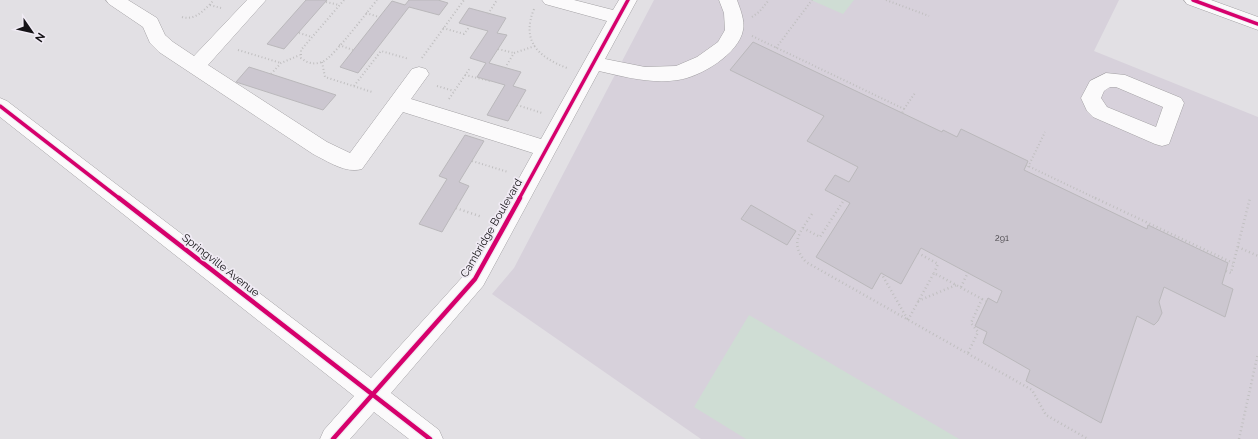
<svg xmlns="http://www.w3.org/2000/svg" width="1258" height="439" font-family="Raleway,sans-serif">
<rect width="100%" height="100%" fill="#e2e0e4"/>
<path fill="#d7d1db" d="M654,0H1119L1094,51L1258,117V439H701L492,294L514,268Z"/>
<path fill="#cfddd4" d="M811,0H854L843,14Z
M749,315L959,439H746L694,407Z"/>
<path fill="#ccc7d0" stroke="#bab8bb" d="M306,0H327L284,49L267,44Z
M409,0H438L448,3L439,15L409,7L358,73L340,67L392,1L405,5Z
M469,8L506,18L497,33L507,35L489,63L521,72L513,86L526,90L508,121L487,115L505,85L477,77L486,63L470,58L488,31L459,23Z
M753,42L942,132L943,130L957,137L961,129L1028,161L1024,170L1147,229L1148,225L1228,263L1222,284L1233,289L1225,317L1164,287L1159,302L1162,313L1158,321L1154,325L1137,316L1101,423L1026,381L1030,370L983,343L987,332L975,326L988,298L997,303L1002,291L921,248L901,284L881,273L872,289L816,257L850,203L825,190L835,175L849,182L858,167L807,141L824,116L730,70Z
M249,67L271,74L336,95L323,110L236,82Z
M465,135L484,141L459,182L469,186L442,232L419,224L447,179L439,176Z
M751,205L796,231L787,245L741,219Z"/>
<g fill="none" stroke-linecap="round" stroke-linejoin="round">
<g stroke="#a3a1a4" stroke-width="1">
<path id="minor" d="M106,0H128L157,18L165,35L173,42L194,56L247,0H266L208,65L327,142L350,153L412,69L419,67L426,69L429,74L411,99L541,139L607,21L545,4L542,0H574L613,10L619,0H637L605,59L645,67L676,66L697,57L718,42L725,30L724,13L719,0H737C740,9 745,20 743,30C739,54 700,77 678,80C651,84 625,77 599,71L483,286L391,393L439,430L443,439H409L374,412L350,439H320L324,430L354,396L0,117V98L7,101L371,378L467,272L533,153L403,112L362,169C346,174 327,161 313,154L159,52L150,43L143,27L109,4Z
M1184,0H1211L1258,17V30L1187,4Z
M1106,73L1125,75L1181,98L1184,103L1169,144L1162,146L1155,144L1093,117L1087,111L1081,98L1090,81ZM1110,87H1116L1163,107L1156,127L1107,107L1101,98L1104,91Z"/>
</g>
<path stroke="#c0bfc0" stroke-width="2" stroke-dasharray="1 2.5" stroke-linecap="butt" d="M344,0L301,50V58C308,64 316,65 324,61C334,56 368,11 377,0
M886,0L929,16
M326,2L339,5
M210,5L221,8
M534,9C521,41 538,57 567,68
M366,13L379,17
M488,14L497,0
M182,17C196,21 205,9 214,0
M752,17L759,12L769,0
M443,28L464,34L470,26
M299,33L312,37
M752,36L904,109L902,113
M339,45L353,50
M776,48L812,0
M498,49L514,53
M238,50L281,63
M422,58L464,0
M322,62L325,77L372,92
M505,68L514,53L535,46
M271,74L281,63L300,55
M465,75L490,81
M354,86L381,51L409,59
M437,86L454,91
M449,99L470,68
M517,105L542,113
M904,109L915,93
M472,161L508,172
M1026,165L1097,199
M1028,167L1045,132"/>
<path stroke="#c0bfc0" stroke-width="2.5" stroke-dasharray="1 3" stroke-linecap="butt" d="M1095,198L1233,263
M456,208L482,217
M812,214C800,232 789,243 806,262L1032,390L1046,415L1088,439
M803,228L820,237L844,200
M1238,247L1258,256
M918,253L938,264L934,273
M1226,271L1231,273L1250,198
M881,273L908,320
M961,287L968,272
M982,299L986,301
M918,301L956,285
M908,320L934,273L982,299L971,323L978,332L968,353
M1239,439L1258,353"/>
<use href="#minor" fill="#fbfafb" fill-rule="evenodd"/>
<g stroke="#f0ebf4" stroke-width="5.5">
<path id="cycleway-far1" d="M1193,0L1258,24
M0,106L120,199
M519,199L628,0"/>
</g>
<g stroke="#f0ebf4" stroke-width="7">
<path id="cycleway" d="M119,198L430,439
M333,439L475,279L520,198"/>
</g>
<use href="#cycleway-far1" stroke="#d6006c" stroke-width="3.5"/>
<use href="#cycleway" stroke="#d6006c" stroke-width="4.5"/>
</g>
<g text-anchor="middle" stroke-width="3.5" stroke-linejoin="round" paint-order="stroke">
<g font-size="9" fill="#434044">
<text x="1002" y="241">291</text>
</g>
<g font-size="11" fill="#151316" stroke="#f0ebf4">
<text transform="translate(491 228) rotate(-60)" y="4">Cambridge Boulevard</text>
<text transform="translate(221 265) rotate(38)" y="4">Springville Avenue</text>
</g>
</g>
<g transform="translate(32 32) rotate(124)" stroke="#f0ebf4" stroke-width="3" paint-order="stroke">
<path d="M0-3L7 15L0 10L-7 15Z" fill="#151316"/>
<text y="-6" font-size="11" font-weight="bold" text-anchor="middle" fill="#151316">N</text>
</g>
</svg>
